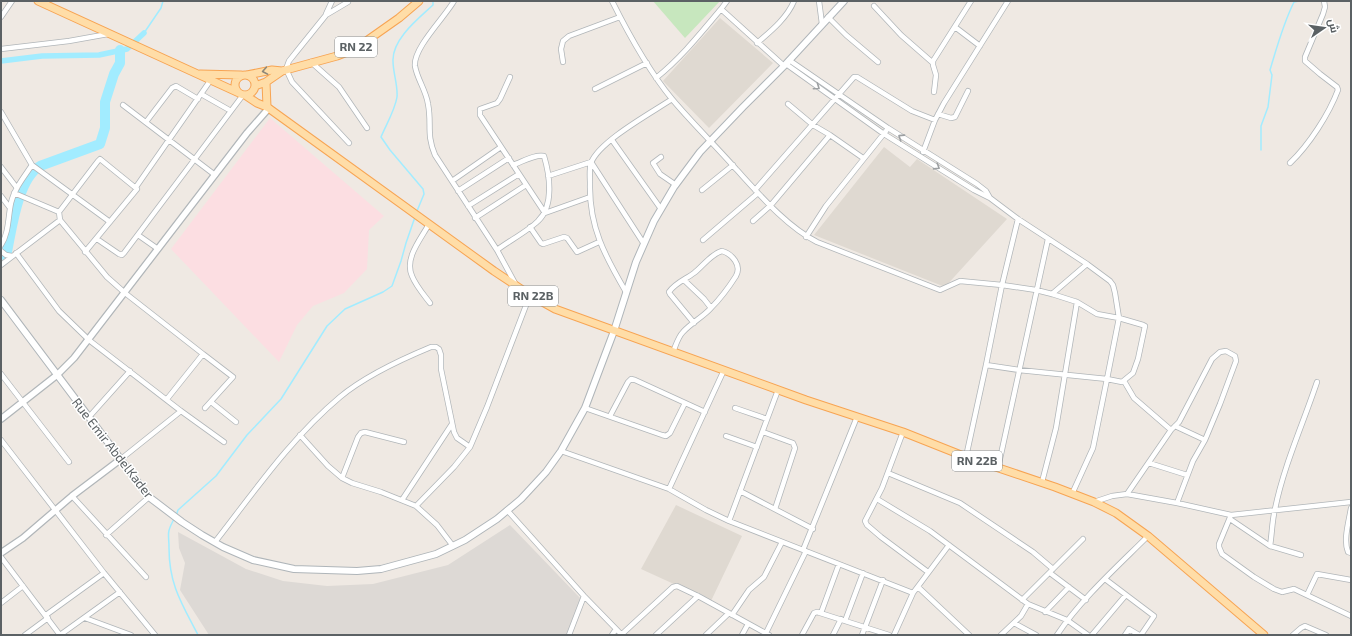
<svg xmlns="http://www.w3.org/2000/svg" width="1352" height="636" font-family="'Exo 2',Cairo,sans-serif">
<rect width="100%" height="100%" fill="#efe9e3"/>
<path fill="#ddd9d5" d="M510,525L582,600L569,635H209L180,590L185,563L179,548L178,532L246,569L283,581L327,586L373,584L448,565Z"/>
<path fill="#dfd9d1" d="M720,18L773,63L709,128L663,81Z
M884,147L910,167L917,159L1007,219L945,287L814,235Z
M676,505L742,536L711,601L641,569Z"/>
<path fill="#fcdee2" d="M270,118L384,216L369,230L367,269L344,293L313,306L297,325L279,362L171,249Z"/>
<path fill="#c7e7be" d="M653,1H720L685,38Z"/>
<g fill="none" stroke-linecap="round" stroke-linejoin="round">
<path stroke="#a2ecff" stroke-width="1.5" d="M144,33L161,8L163,1
M1261,150V126L1268,107L1272,75L1270,70C1277,47 1283,24 1294,2L1299,1
M417,211L424,194L423,189L390,150L381,137C386,125 395,110 397,97C398,85 393,73 393,61C392,39 419,18 433,5V1
M176,516L178,510L216,476L247,435L281,399L327,326L345,309L383,292L392,286L401,261L406,243L415,217
M174,519C166,534 169,533 169,548C169,585 182,604 198,635"/>
<path stroke="#a2ecff" stroke-width="5.5" d="M1,61L42,56L99,55L127,49L144,33"/>
<path stroke="#a2ecff" stroke-width="10" d="M1,255L7,252C12,228 18,179 40,166L100,144L105,128V102L114,74L120,63V50"/>
<g stroke="#b1b6b9" stroke-width="6">
<path id="minor" d="M454,1C445,17 413,48 415,66C417,79 426,90 428,104C432,124 426,134 435,155L497,250L516,285
M612,1C629,35 648,70 672,99C692,123 715,145 736,169C759,194 786,226 817,242L940,290L960,281L1002,285L1036,290L1052,294L1077,302L1056,428L1042,482
M727,1L721,9L784,66
M819,1L822,24
M348,2L326,15L297,51L289,61L286,69L292,82L349,143
M874,6L901,35L933,63
M326,14L332,1
M1,17L12,1
M828,17L846,35L878,62
M955,27L980,46
M757,43C771,31 787,18 794,1
M1,49L69,41L108,34
M789,60L888,128L977,184L986,191L990,198
M311,62L339,87L367,128
M563,62L561,49L563,41L569,36L620,17
M786,64L884,134L974,190L990,198L1018,219L1087,264L1052,294
M510,77L500,99L497,103L480,109V115L545,213L590,197
M656,78C681,58 700,34 721,9
M595,89L647,63
M934,92L936,75L933,65V61L971,1
M201,94L231,111
M788,104L813,125L830,135L863,158
M123,105L215,175
M1,112L32,165L110,222
M938,114L951,118L955,117L968,91
M146,122L172,88L176,86L198,99
M612,140L661,209
M923,152L935,120L944,103L1008,1
M661,157L653,163L660,174L676,185
M1290,163C1309,145 1329,114 1338,90L1337,87L1320,74L1305,61V57L1323,14L1325,7L1324,1
M1,167L17,188
M548,176L591,162L644,244
M452,181L501,147
M136,187L210,81
M702,190L733,165
M755,190L854,77H857L912,111L935,120
M458,191L509,158
M14,193L59,212
M1,196L10,208
M468,206L519,174
M475,218L526,185
M1018,219L1002,285L986,365L1019,370L1107,379L1093,448L1072,494
M753,221L771,205L830,135
M429,224C421,239 404,258 412,276C416,286 424,295 430,303
M530,227L541,243L543,244L564,237L567,238L577,252L599,242
M138,235L158,249
M806,237L826,206L886,131
M97,239L119,254L122,255L124,253L243,95
M703,240L758,193
M1,245C9,233 8,217 11,203C14,189 24,177 32,165
M497,250C509,241 528,231 538,221C554,206 550,176 544,156C535,154 522,162 513,165
M1,251L6,255L12,256
M85,252L137,189L100,159L98,161L59,212L60,220L107,277L125,293L203,354L167,399
M16,253L59,311L89,340L181,411L224,442
M1,265L60,220
M684,280L704,299L711,308
M626,292C605,256 589,227 590,184C590,177 589,169 591,163C599,141 653,112 672,99
M1077,302L1097,314L1119,318L1143,325L1145,326L1138,359L1133,373L1122,382L1107,379L1119,318L1115,293L1113,285L1110,281L1087,264
M673,352C676,345 678,337 683,332C691,323 703,317 711,308C721,298 729,287 736,276C742,265 732,254 722,251C711,254 703,266 694,273C686,279 675,283 669,292L670,294L694,323
M203,354L233,377L205,408
M1,374L69,462
M1124,381L1134,398L1171,430
M211,402L236,422
M585,408L662,435L666,436L670,433L685,403
M735,408L767,419
M610,416L628,382L631,379L635,380L705,412
M89,417L130,371
M1175,426L1205,440
M763,432L793,443L795,448L775,509
M903,432L882,488L865,521L867,525L881,537L928,572
M300,435L328,466L342,478L352,483L381,492L416,506L454,467L470,447L487,407L530,295
M726,436L757,447
M1,440L104,573L155,635
M561,451L669,489L706,510L729,521L913,593
M966,457L986,365
M121,459L181,411
M1149,463L1187,475
M998,468L1048,239
M888,473L960,503L1033,552L1053,569
M342,478L358,437L361,433L365,432L404,442
M669,489L724,370
M740,491L813,529
M1127,494L1177,503L1231,515L1351,502
M72,496L146,577
M877,499L930,531L1028,604L1067,620L1088,635
M402,500L452,424
M1094,502L1112,496L1127,494L1171,430L1179,422L1212,359L1220,352L1226,351L1235,356L1236,361L1220,404L1205,440L1193,461L1177,503
M416,506L437,525L453,546
M1351,508C1349,521 1343,540 1348,552L1351,553
M507,510L584,596L622,635
M1231,515L1219,544V547L1222,554L1254,577L1274,589L1282,592L1294,589L1351,616
M1230,519L1270,546L1301,555
M729,521L778,390
M106,535L149,497
M215,542C254,492 291,438 340,397C365,376 402,359 431,347H436L439,349L441,355V369L454,432L457,438L470,447
M1270,546C1272,534 1272,521 1275,509C1284,465 1303,424 1317,382
M803,550L857,417
M1,557L60,635
M1050,573L1086,600
M1105,579L1154,616L1141,635
M918,587L969,635
M1307,595L1317,574L1351,580
M1022,600L1083,539
M1,603L23,586
M1045,612L1069,587
M821,613L839,564
M46,615L104,573
M732,615L749,590L764,577L782,542
M85,618L131,635
M845,621L863,573
M1014,623L1036,635
M766,633L806,551
M25,635L48,618
M60,635L120,592
M569,635L584,596
M612,635L616,629
M621,635L673,587L677,586L698,596L769,635
M656,635L698,596
M706,635L729,613
M742,635L748,624
M802,635L814,613L817,612L889,635
M833,635L841,619
M862,635L883,580
M894,635L913,593L949,545
M1001,635L1021,616L1028,604
M1057,635C1081,599 1118,566 1148,536
M1092,635L1125,596
M1125,635L1129,629L1139,635
M1293,635L1301,628L1305,626L1326,635"/>
</g>
<g stroke="#b1b6b9" stroke-width="8">
<path id="tertiary" d="M1,419L57,375L74,358L247,133L269,108
M1,553L23,538L72,496L121,459"/>
</g>
<g stroke="#afb5b9" stroke-width="8">
<path id="secondary" d="M1,300L149,497L182,522L202,535L223,547L253,560L294,569L357,571L381,569L436,554L465,540L497,519L521,499L546,472L561,451L585,408L614,331L636,262L654,221L674,187L700,152L743,107L784,66L844,1"/>
</g>
<g stroke="#f7a453" stroke-width="9">
<path id="primary" d="M38,1L239,93
M200,74L241,75
M235 85a10 10 0 1 1 20 0a10 10 0 1 1-20 0Z
M247,75L272,70L282,71
M266,82L267,107
M255,86L266,82L282,71L337,56L355,49L399,18L419,1
M245,95L257,103L267,107L494,271L530,295L555,309L806,400L903,432L966,457L1055,487L1094,502L1116,513L1148,536L1264,635"/>
</g>
<use href="#minor" stroke="#fff" stroke-width="4.5"/>
<use href="#tertiary" stroke="#fff" stroke-width="5.5"/>
<use href="#secondary" stroke="#fff" stroke-width="6"/>
<use href="#primary" stroke="#ffdda7" stroke-width="7"/>
</g>
<defs><path id="oneway-chevron" d="M-2-3.5L2.5 0L-2 3.5" fill="none" stroke-width="1.6" stroke-linecap="round" stroke-linejoin="round"/></defs>
<use stroke="#8c8678" href="#oneway-chevron" transform="translate(265 71) rotate(170)"/>
<g stroke="#9da0a2">
<use href="#oneway-chevron" transform="translate(817 87) rotate(35)"/>
<use href="#oneway-chevron" transform="translate(901 137) rotate(-147)"/>
<use href="#oneway-chevron" transform="translate(937 167) rotate(32)"/>
</g>
<g text-anchor="middle" stroke-width="3" stroke-linejoin="round" paint-order="stroke">
<g fill="#fff" stroke="#8c9092" stroke-width="1">
<rect x="335" y="37" width="42" height="20" rx="3"/>
<rect x="508" y="286" width="50" height="20" rx="3"/>
<rect x="952" y="451" width="50" height="20" rx="3"/>
</g>
<g font-size="12" font-weight="bold" fill="#5b6164">
<text x="356" y="51">RN 22</text>
<text x="533" y="300">RN 22B</text>
<text x="977" y="465">RN 22B</text>
</g>
<g font-size="13" fill="#5b6164" stroke="#fff">
<text transform="translate(113 448) rotate(52)" y="5">Rue Emir AbdelKader</text>
</g>
</g>
<rect width="1352" height="636" fill="none" stroke="#5b6164" stroke-width="4"/>
<g transform="translate(1324 28) rotate(77)" stroke="#ffffff" stroke-width="3" paint-order="stroke">
<path d="M0-3L7 15L0 10L-7 15Z" fill="#5b6164"/>
<text y="-6" font-size="11" font-weight="bold" text-anchor="middle" fill="#5b6164">ش</text>
</g>
</svg>
